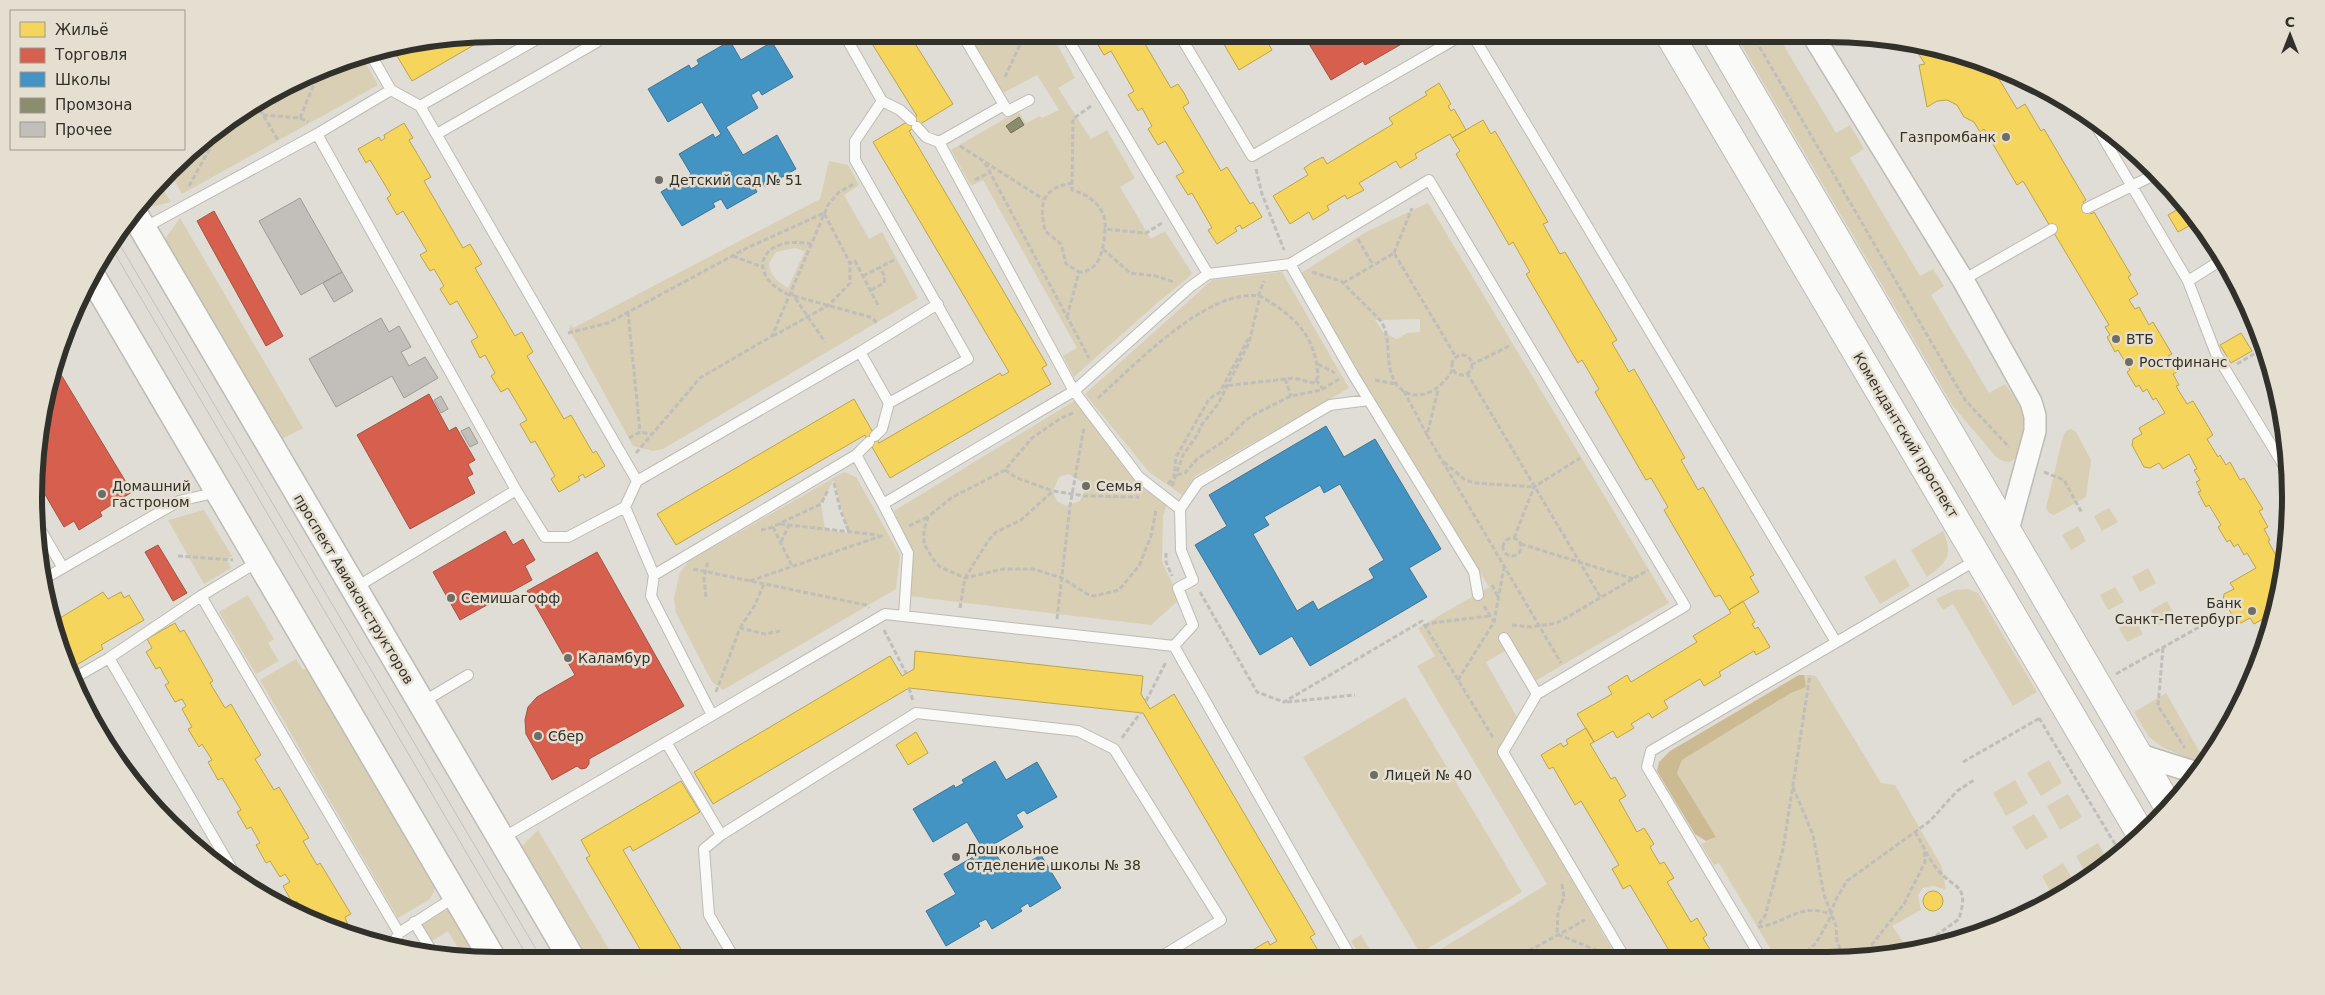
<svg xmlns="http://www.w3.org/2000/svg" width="2325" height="995" font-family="'DejaVu Sans',sans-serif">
<rect width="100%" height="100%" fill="#e0ddd6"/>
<path fill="#d9cfb4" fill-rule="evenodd" d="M969,34H1052L1075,78L1058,88L1091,139L1107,130L1135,178L1120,187L1151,239L1165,231L1192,273L1188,278L1157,303L1074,377L1063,356L1077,348L983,180L971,186L951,150L1018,111L1026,123L1040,116L1042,118L1059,110L1037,75L1003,93Z
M1735,34H1777L1836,133L1850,125L1864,149L1850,158L1920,276L1933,269L1944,286L1931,295L1989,393L2005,384C2012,394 2022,406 2024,418C2026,426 2024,434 2021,442C2017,457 2014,469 1996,457L1953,406Z
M362,56L378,85L182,194L171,174L192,149L266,96L348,58Z
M829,161L848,165L859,185L844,195L869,239L882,232L918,298L663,449L653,451L633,446L569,329L571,324L573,328L820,199ZM795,248L805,251L788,288C778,282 769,275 769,263L776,252Z
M161,186L171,202L147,208L146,205Z
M1428,203L1669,603L1530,684L1510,648L1486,662L1518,719L1499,754L1617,958L1425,959L1547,884L1417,666L1435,656L1418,628L1489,587L1353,366L1301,273L1366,232ZM1420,319V332L1407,333L1397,339L1384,333L1375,320Z
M180,218L303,428L282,439L165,239Z
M1282,272L1349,388L1195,476L1182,495L1149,472L1085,394L1212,280Z
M1076,400L1167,503L1163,517L1162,562L1180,599L1151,625L908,596L912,552L894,511ZM1069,474L1082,482L1084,492L1080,501L1066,506L1057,501L1053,491L1059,477Z
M2071,429L2076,432L2091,460L2086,497L2054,515L2049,513L2046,508L2063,436L2066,431Z
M844,472L856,477L900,555L896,589L723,690L712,682L676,613L674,598L680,572L689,561ZM833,481H834L848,533L825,529L821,504Z
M2109,508L2118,522L2102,531L2094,516Z
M204,510L232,556L227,560L231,568L204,584L168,520Z
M2078,526L2086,541L2071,550L2062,535Z
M1943,531C1954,556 1946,563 1927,577L1911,550Z
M1895,559L1910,586L1880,604L1864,577Z
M2148,568L2156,583L2140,592L2132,577Z
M2115,587L2124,602L2108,610L2100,595Z
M1968,589L1978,593L2037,692L2013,706L1953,604L1943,610L1936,599L1955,590Z
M248,595L274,639L268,643L279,661L256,674L219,612Z
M2167,601L2175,616L2159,625L2151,610Z
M2135,619L2143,634L2127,642L2119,628Z
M296,659L303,670L311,665L438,883L430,899L398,918L260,680Z
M1804,675L1816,676L1881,783L1895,785L1942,867L1946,890L1934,886L1923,888L1918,895L1921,910L1892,926L1910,951L1888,957L1776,958L1719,863L1714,865L1701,844L1716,837L1677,773L1682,760L1791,693L1806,687Z
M2166,693L2206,763L2204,765L2162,747L2149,737L2134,712Z
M1405,697L1522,892L1420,953L1303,757Z
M2049,760L2062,783L2041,796L2027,773Z
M2015,780L2028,803L2006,816L1993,793Z
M2068,794L2082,817L2060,830L2047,806Z
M2034,814L2048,837L2026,850L2012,827Z
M538,830L616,961H590L522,846Z
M2098,843L2109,862L2087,875L2076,856Z
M2063,863L2075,883L2053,896L2042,876Z
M453,909L482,959L463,956L448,931L432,941L422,927L423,922L436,913Z
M1361,935L1376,959H1357L1355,955L1358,952L1351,941Z"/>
<path fill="#ccbb92" d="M1799,675H1804L1806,687L1791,693L1682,760L1677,773L1716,837L1706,841L1695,834L1657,771L1659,762L1670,751Z"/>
<path fill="#f6d55c" stroke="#bba44d" d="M866,34H909L953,104L909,131L1047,365L1042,368L1051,384L890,478L865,435L676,545L657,514L854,399L879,443L1000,373L1002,376L1009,372L873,142L917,116Z
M1097,34H1139L1171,88L1178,84L1184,93L1189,103L1183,107L1221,171L1227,167L1250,204L1253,202L1262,217L1242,229L1240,225L1235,228L1237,231L1217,244L1208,230L1212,228L1192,193L1188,195L1176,176L1184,172L1165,141L1158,145L1148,129L1152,126L1142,108L1138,111L1128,95L1134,91L1111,51L1104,55L1094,38L1098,36Z
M1218,34H1263L1272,50L1239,70Z
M491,35L412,81L394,51Z
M1923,50L1977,58L1990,64L2017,109L2025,104L2041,131L2044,129L2086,200L2083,202L2091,214L2094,212L2131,275L2128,277L2138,294L2129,300L2135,309L2139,307L2149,325L2153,322L2172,354L2168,356L2177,372L2173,374L2179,385L2176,386L2187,404L2193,401L2209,428L2213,435L2207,439L2218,457L2220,455L2226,465L2230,462L2240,480L2244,478L2263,509L2259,511L2268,527L2264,529L2270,540L2268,541L2278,559L2284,555L2287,561L2275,612L2254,624L2250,618L2241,623L2236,621L2223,600L2224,594L2234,589L2230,583L2256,568L2247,553L2244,555L2238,544L2234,547L2230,540L2227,542L2218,527L2221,525L2209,505L2206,507L2198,492L2201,491L2196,482L2200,480L2194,470L2197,469L2189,454L2163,469L2159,463L2150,468L2144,467L2132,445L2133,439L2142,434L2139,428L2165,413L2156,398L2153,400L2147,389L2143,392L2139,385L2136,387L2127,372L2130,370L2118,350L2115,352L2107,337L2110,335L2105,327L2109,325L2023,181L2017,185L1984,129L1980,132L1974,122L1964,117L1957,105L1947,100L1937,101L1927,107L1919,65L1925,64L1918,53Z
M1439,83L1451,104L1448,106L1451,111L1454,109L1466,130L1452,138L1450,134L1415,154L1417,158L1400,168L1396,161L1359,183L1364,190L1347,199L1345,195L1327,206L1329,210L1313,220L1309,212L1290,224L1273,196L1308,175L1304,168L1313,162L1323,157L1327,164L1393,124L1389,118L1427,95L1425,92Z
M1483,120L1491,134L1495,131L1548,222L1543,224L1560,254L1565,252L1617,340L1612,343L1629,372L1634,369L1685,458L1681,460L1698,490L1703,487L1754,575L1750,577L1759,592L1729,610L1720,595L1715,597L1664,510L1668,507L1651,478L1646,480L1595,392L1599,389L1582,360L1578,363L1526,274L1530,272L1513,242L1509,245L1456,154L1460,151L1452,138Z
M404,123L413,138L409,140L431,177L424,181L463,248L470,244L482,264L475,268L515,336L522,332L533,352L527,356L564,419L571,415L593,453L596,451L605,466L585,478L583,474L578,477L580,480L559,492L551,479L555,476L535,441L531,443L520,424L527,420L508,388L501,392L491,376L495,373L485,355L480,358L471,341L478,337L457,301L450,305L440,289L444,286L434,269L430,271L420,255L427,251L403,211L397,215L387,198L391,195L370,160L366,163L358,149L379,137L381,141L385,138L384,135Z
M2185,205L2196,222L2178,232L2168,215Z
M2241,333L2252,351L2231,363L2220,345Z
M103,592L108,599L121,592L124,598L129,595L144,620L101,645L103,649L73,667L55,621Z
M1743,601L1755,622L1752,624L1755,629L1758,627L1770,647L1756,655L1754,651L1719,672L1721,676L1704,686L1700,679L1664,701L1668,708L1652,718L1649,713L1631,724L1634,728L1617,738L1613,731L1594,742L1577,714L1612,694L1608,687L1627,675L1631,682L1697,642L1693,636L1731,613L1729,610Z
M175,623L180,632L184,630L213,681L210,683L225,708L231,704L261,755L255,759L274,790L279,787L309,838L303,841L317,865L320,863L351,914L345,917L352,937L305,913L297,901L293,904L283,886L290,882L285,874L280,877L270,861L266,863L256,845L260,843L251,827L247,829L237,812L241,810L222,778L218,780L208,762L212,760L202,744L199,747L188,729L192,727L182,709L186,706L182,699L175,702L165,685L169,683L164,675L160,667L156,669L146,652L152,648L147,639Z
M915,651L1143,676L1141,694L1150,709L1174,694L1315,934L1310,937L1319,952L1307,959H1237L1268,941L1270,945L1277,941L1143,713L909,688L713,804L694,772L890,656L902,676L914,669Z
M1586,728L1594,742L1590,744L1611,779L1615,777L1626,796L1619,800L1637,832L1644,828L1654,844L1650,847L1660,864L1664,862L1674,878L1667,882L1691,922L1697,918L1707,935L1703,938L1715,958H1664L1670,952L1630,885L1623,889L1618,879L1612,869L1619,865L1581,801L1575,805L1553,767L1549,769L1541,755L1561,743L1563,747L1568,744L1566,740Z
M916,732L928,753L908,765L896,745Z
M681,781L700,812L633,851L630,846L623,850L688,961H647L586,858L590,856L581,840Z
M1923 901a10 10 0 1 1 20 0a10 10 0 1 1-20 0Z"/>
<path fill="#d6604d" stroke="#a55242" d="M1303,34H1419L1365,65L1363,61L1331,80Z
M214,211L283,336L266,346L197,221Z
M57,368L132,492L100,512L102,516L79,530L74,521L64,527L36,479L43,407Z
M429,394L449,431L456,427L475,460L468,464L473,474L467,477L475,493L410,529L357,435Z
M505,531L513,545L523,539L535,560L525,566L532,580L460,620L433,572Z
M158,545L187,593L173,601L145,552Z
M597,552L684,706L589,759V764L586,768L581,769L577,766L552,780L526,734L525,720L528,707L537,697L575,675L527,591Z"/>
<path fill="#4393c3" stroke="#3e7595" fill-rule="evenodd" d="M730,41L741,60L772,42L793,77L762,95L759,90L751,95L758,108L726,127L743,155L777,135L796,169L765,187L763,183L755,188L757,192L727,209L721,199L713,203L715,207L682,226L661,192L691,174L679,154L713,134L715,138L721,134L702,102L668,122L648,89L689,65L691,69L699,64L697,60Z
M1326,426L1344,457L1375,439L1441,549L1409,568L1427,597L1310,666L1292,636L1260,655L1195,545L1227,526L1209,495ZM1340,484L1384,560L1369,569L1374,578L1318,610L1313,601L1297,611L1253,534L1269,525L1264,517L1320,485L1324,493Z
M995,761L1006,780L1037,762L1057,797L1027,814L1024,810L1016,815L1023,827L991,846L1008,874L1041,855L1061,888L1030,907L1028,903L1020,908L1022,911L992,929L986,919L978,923L980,926L946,946L926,911L956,894L944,874L978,854L980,857L986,854L967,822L933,842L913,809L954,785L955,788L964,783L962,780Z"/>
<path fill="#8c8c6e" stroke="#71705a" d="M1019,117L1024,125L1011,133L1006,126Z"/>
<path fill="#c2bfba" stroke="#9d9b96" d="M300,198L342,272L301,295L259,221Z
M342,272L353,291L334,302L323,283Z
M381,318L389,332L399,326L411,347L401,352L409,366L425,357L438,378L404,398L392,376L336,407L309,359Z
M441,396L448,409L441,413L434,400Z
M469,427L478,443L470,447L461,431Z"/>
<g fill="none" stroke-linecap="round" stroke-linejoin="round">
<g stroke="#bdbbb5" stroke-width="12">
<path id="service" d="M1065,34L1208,274L1290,264L1429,180L1685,606L1537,694L1503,752L1625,958
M1179,34L1252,156L1464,34
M1472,34L1836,642
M391,90L420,106L637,481
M882,101L900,110L911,120
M1004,105L1008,111L1029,100
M420,106L546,34
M2092,119L2188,281L2216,354L2290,476
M917,127L926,137L939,142
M317,134L516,490
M437,134L597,42L592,34
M2087,208L2156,174
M144,228L317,134L391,90L371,55
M1290,264L1354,376L1474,572L1478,595
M1963,280L2052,229
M2188,281L2223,259
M860,352L938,304
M875,436L882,429L889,403
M856,455L869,442
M883,504L908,553L904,616
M625,507L654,575L651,596L712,715
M1180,509L1139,477L1074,391L1190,287L1208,274
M36,522L63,568
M654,575L856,455L883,504L1074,391L939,142L1004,105L962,34
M42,580L179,501L218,492
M355,588L516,490L545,537H568L625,507L637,481L860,352L889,403L968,359L855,160V141L882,101L844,34
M201,596L399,933L393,944
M1504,638L1537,694
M1174,646L1193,625L1178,588L1193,580L1181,550L1180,509L1198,483L1330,405L1369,400
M109,658L201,596L259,561
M76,677L109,658L236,876
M421,703L468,675
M666,742L721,835
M501,839L885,614L1174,646L1352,959
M414,922L431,950
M399,933L456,896
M1761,958L1647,767L1651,751L1978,559
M736,961L709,915L704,849L721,835L916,713L1078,731L1114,749L1221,920L1157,959"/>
</g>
<g stroke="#bdbbb5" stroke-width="24">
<path id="minor" d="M1812,34L1963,280L2031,402L2035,416V431L2008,530
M2137,754L2197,773"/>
</g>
<g stroke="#bdbbb5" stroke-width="29">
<path id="tertiary" d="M136,217L573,961
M92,276L494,961"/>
</g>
<g stroke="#bdbbb5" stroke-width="30">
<path id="secondary" d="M1669,34L2142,836
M1716,34L2168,806"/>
</g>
<path stroke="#bfbeba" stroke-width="3" stroke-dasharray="5 2.5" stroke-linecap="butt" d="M1752,34L1965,400L2009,447
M1005,77L1025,34
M256,103L278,140
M1091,106L1073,119L1072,190C1090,195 1107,208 1105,229
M263,115L300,118L308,122
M300,118L319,72
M960,146L1043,199
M985,163L1089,358
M1256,169L1262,194L1284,250
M975,180L990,172
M1073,183C1041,188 1039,204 1045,231L1061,244L1066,264L1079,272
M189,186L221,128
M1358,239L1373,265
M1103,249L1130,273L1156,276L1174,282
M1394,253L1412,208
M733,256L762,267
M1312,272L1341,281L1381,321C1393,339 1383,367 1397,385C1415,407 1444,389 1453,368
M863,276L896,259
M1343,283L1394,253L1456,357
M871,290L884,283L885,277L880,268
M791,292L825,342
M789,295C743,273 762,234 811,244
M794,296L870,317L878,323
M1258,296L1264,281
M628,312L640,432
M1067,317L1079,272C1101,272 1104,246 1105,229L1146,233L1162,223
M568,333L608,323L747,248L824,213L850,263L855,261L878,305
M773,336L829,305L850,283V263
M1452 365a10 10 0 1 1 20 0a10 10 0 1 1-20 0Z
M1318,364L1335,373
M2237,364L2264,348
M1471,365L1511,345
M1467,373L1601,598
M1285,379L1291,396
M1316,380L1323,389
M1375,380L1396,384
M1404,391L1427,435L1438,390
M1098,398C1135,365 1207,288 1260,296C1295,316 1316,336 1318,377L1313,383L1294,378L1224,386
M1073,413L1061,418L1032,438L1005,470L951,498L928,517L924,530V544L933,559L940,567L965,578L1003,569H1033L1062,578L1087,594L1094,596L1119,590L1139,566L1151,536L1156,510
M1427,435L1561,663
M629,438L640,432L651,434
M636,453L700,378L772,336L828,205L839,192L854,184
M1444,462L1465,480L1476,483L1534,487
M1005,470L1017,478L1053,491
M2044,472L2064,480L2082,513
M1177,475L1185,473L1197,459L1227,439L1246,420L1257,413L1291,396L1321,390L1339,379
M834,483L840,509L849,532
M1168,484L1174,477L1176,457L1209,399L1220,392L1248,339
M1172,486L1183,455L1198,434L1200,427L1218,404L1249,343L1260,296
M780,524L878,535
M909,526L928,517
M773,527L792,566
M761,530L770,528L821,504L828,490
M1514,538L1534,487L1580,458
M1503 547a9 9 0 1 1 18 0a9 9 0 1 1-18 0Z
M781,542L789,525
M1521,544L1634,579
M1166,553V562L1172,576
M178,556L233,560
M693,569L866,605L869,608
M750,581L884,535
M1492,585L1499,599
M1200,592L1257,692L1284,702L1422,621L1494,739
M706,597L704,578L708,561
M1484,606L1494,622
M960,608L965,578L988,541L996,532L1021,520L1053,491L1085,496L1139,497
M1057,619L1070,506L1084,427
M1512,625L1531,627L1557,623L1648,570
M1425,626L1431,623L1490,616
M740,628L755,605L764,584
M884,630L906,673
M2163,648L2158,706L2185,748
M2116,674L2208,622
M1458,680L1494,622L1504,567
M909,688L913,701
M716,692L740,628L765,634L780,631
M1146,701L1166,662
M1287,702L1355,695
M2039,718L2121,854
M1122,738L1141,712
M1963,762L2040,718
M1793,787L1813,835L1824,895L1836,926L1837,941L1841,951L1846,957
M1915,832C1922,843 1928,858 1937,869C1954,890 1970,883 1959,919L1916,950
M1562,884L1564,898L1558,911L1557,934L1606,954
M1759,924L1765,916L1783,849L1810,675
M1758,927C1785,924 1800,902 1830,914
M1529,952L1608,958
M1523,954L1528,958
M1801,957L1816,943L1829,920L1835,901L1847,881L1930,821L1957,791L1974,780
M1862,957L1904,904L1925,862L1924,848
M1516,958L1585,920"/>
<use href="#service" stroke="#fafaf9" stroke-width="10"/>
<use href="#minor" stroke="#fafaf9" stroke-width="21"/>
<use href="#tertiary" stroke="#fafaf9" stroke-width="26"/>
<use href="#secondary" stroke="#fafaf9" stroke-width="28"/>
<path stroke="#c2c1bf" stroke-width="1" d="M117,240L543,961
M111,247L530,961"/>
</g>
<g fill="#6f6d66" stroke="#e5dfd1" stroke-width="2">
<circle cx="2006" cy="137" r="5"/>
<circle cx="659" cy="180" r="5"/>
<circle cx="2116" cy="339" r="5"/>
<circle cx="2129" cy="362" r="5"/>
<circle cx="1086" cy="486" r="5"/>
<circle cx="102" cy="494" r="5"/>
<circle cx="451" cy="598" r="5"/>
<circle cx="2252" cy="611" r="5"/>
<circle cx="568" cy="658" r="5"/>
<circle cx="538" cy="736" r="5"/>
<circle cx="1374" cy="775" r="5"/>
<circle cx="956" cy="857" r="5"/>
</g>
<g text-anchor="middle" stroke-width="5" stroke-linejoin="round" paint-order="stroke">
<g font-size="14" fill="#32302a" stroke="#e5dfd1" text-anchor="start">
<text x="1996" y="142" text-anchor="end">Газпромбанк</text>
<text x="669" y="185">Детский сад № 51</text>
<text x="2126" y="344">ВТБ</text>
<text x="2139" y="367">Ростфинанс</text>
<text x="112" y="491">Домашний<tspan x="112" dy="16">гастроном</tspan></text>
<text x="1096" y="491">Семья</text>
<text x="461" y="603">Семишагофф</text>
<text x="2242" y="608" text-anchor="end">Банк<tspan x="2242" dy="16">Санкт-Петербург</tspan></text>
<text x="578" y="663">Каламбур</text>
<text x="548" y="741">Сбер</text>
<text x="1384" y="780">Лицей № 40</text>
<text x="966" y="854">Дошкольное<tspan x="966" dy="16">отделение школы № 38</tspan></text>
</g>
<g font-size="14" fill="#32302a" stroke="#e5dfd1">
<text transform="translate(1906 435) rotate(59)" y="5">Комендантский проспект</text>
<text transform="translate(354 589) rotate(59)" y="5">проспект Авиаконструкторов</text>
</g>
</g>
<path d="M0 0H2325V995H0ZM497 42H1827A455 455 0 0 1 2282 497V497A455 455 0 0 1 1827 952H497A455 455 0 0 1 42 497V497A455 455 0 0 1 497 42Z" fill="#e5dfd1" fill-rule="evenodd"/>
<path fill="none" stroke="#32302a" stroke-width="6" d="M497 42H1827A455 455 0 0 1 2282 497V497A455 455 0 0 1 1827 952H497A455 455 0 0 1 42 497V497A455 455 0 0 1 497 42Z"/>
<rect x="10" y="10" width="175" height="140" fill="#e5dfd1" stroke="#9d998e"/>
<rect x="20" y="22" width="25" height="15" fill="#f6d55c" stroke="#9d998e"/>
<text x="55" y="35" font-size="15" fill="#32302a">Жильё</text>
<rect x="20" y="48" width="25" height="15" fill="#d6604d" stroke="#9d998e"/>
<text x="55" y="60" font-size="15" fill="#32302a">Торговля</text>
<rect x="20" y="72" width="25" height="15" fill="#4393c3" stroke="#9d998e"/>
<text x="55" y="85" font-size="15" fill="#32302a">Школы</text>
<rect x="20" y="98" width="25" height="15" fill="#8c8c6e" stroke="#9d998e"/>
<text x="55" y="110" font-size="15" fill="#32302a">Промзона</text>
<rect x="20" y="122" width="25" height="15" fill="#c2bfba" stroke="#9d998e"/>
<text x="55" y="135" font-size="15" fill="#32302a">Прочее</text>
<g transform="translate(2290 35)" stroke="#e5dfd1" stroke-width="4" paint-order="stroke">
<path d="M0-4L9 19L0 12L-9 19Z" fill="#32302a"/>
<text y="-8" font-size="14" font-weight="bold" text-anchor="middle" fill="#32302a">С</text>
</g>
</svg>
